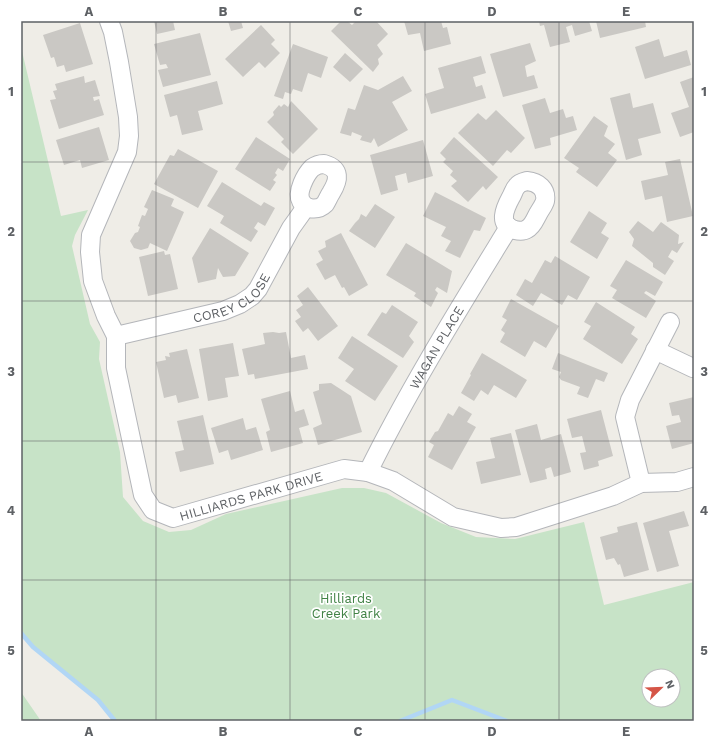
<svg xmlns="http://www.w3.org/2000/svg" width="715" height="742" font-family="'Work Sans',sans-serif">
<rect width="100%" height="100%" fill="#efede7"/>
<path fill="#c7e3c7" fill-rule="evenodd" d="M21,47L61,216L88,210L75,235L72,246L90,324L100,342L99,359L120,452L123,497L143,521L169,532L191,530L226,514L342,488H364L386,493L441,523L476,537L515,539L584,522L604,605L694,582V721H115L98,700L33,647L21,633ZM649,676H673V700H649Z
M21,692L41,721H21Z"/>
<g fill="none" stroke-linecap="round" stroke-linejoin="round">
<path stroke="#b1d6f5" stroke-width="4.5" d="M21,633L33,647L98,700L115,721
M400,721L452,700L507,721"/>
</g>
<path fill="#cac8c4" d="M154,21H173L175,30L157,34Z
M228,21H241L243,28L231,31Z
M341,21H347L352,25L356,21H376L388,34L377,45L383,54L378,59L379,64L373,72L331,31Z
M404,21H441L443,28L447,27L451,44L424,51L420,33L408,35Z
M539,21H589L592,31L575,36L572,25L566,27L570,42L550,47L544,25L540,26Z
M596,21H645L646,27L600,38Z
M80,23L93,64L66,72L64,65L57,67L54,57L51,58L43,35Z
M261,25L275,40L271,44L280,53L265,68L259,62L243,77L225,59Z
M200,33L211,75L163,87L158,70L168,68L166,64L160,65L154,44Z
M659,39L664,57L687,50L691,65L645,79L635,47Z
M530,43L536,61L525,66L527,77L534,75L538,88L503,97L490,54Z
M293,44L328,57L321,78L308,73L302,92L293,89L291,94L285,92L283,99L274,96Z
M345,53L363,69L350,82L333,67Z
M481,56L486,73L473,77L476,87L482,85L486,98L431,114L425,94L444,88L438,68Z
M84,76L85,83L95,80L100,96L93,97L94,101L99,99L104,115L59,129L50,100L56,99L53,91L57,90L55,84Z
M403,76L412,91L392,102L408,130L378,147L374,138L371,143L360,140L362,136L352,132L351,136L340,133L348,108L355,110L364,85L378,90Z
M694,77V132L680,137L671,113L689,107L680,82Z
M217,81L223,104L198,111L203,130L182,135L177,115L170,117L164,95Z
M630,93L633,108L653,103L661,133L638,139L642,155L626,160L610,98Z
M545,98L550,113L563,109L566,118L573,116L577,130L550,138L551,145L535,149L522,105Z
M291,101L318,129L293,154L281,142L284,139L267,122L274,115L273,112L279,105L281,107L284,104L288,107Z
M496,110L525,138L511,153L507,150L493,166L458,133L478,113L486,120Z
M594,116L608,126L604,136L615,144L608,153L617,160L597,187L576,172L579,168L564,158Z
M99,127L109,160L82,168L80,160L64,165L56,140Z
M256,137L290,159L283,171L278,168L275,173L277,175L273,180L276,182L270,191L235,169Z
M454,137L498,177L486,190L483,186L468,202L451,186L457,181L450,175L453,171L443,162L446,159L440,153Z
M423,140L433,176L408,183L406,173L395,176L398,190L381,195L370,155Z
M178,149L218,171L198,208L154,184L170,155L174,156Z
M680,159L693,216L667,222L662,196L645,200L641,181L668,175L665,162Z
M222,182L261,206L264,202L275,208L265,226L258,222L254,228L258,231L251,242L220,223L224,216L207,206Z
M152,190L174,199L171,206L184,212L167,251L150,243L148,248L141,250L134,248L130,241L135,233L138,232L140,227L138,226L142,215L145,216L148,209L144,207Z
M435,192L486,218L480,231L474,230L460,258L445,251L451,241L441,236L446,227L423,216Z
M375,204L395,217L375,248L349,231L355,223L359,219L361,214L366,217Z
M589,211L607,223L601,233L609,238L597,259L570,242Z
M638,221L653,232L661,222L679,235L678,244L684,242L677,253L672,250L668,257L674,261L665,275L653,267V263L632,246L634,239L629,232Z
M210,228L249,253L235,276L223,277L218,268L216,279L198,283L192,258Z
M341,233L368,285L349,296L344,287L342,288L335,275L325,280L316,264L323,260L318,251L326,247L325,241Z
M406,243L452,271L447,293L437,287L435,290L438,293L431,307L414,296L416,293L386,275Z
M164,251L165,255L170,254L178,289L148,296L139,257Z
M555,256L590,277L577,300L568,295L562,305L541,293L533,306L516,295L525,279L532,283L545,260L551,263Z
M626,260L663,282L655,296L646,291L644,293L656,301L646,318L612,298L617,290L610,286Z
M308,287L338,326L318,341L308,328L303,332L295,321L301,317L296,310L303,305L297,296Z
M511,299L559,326L546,348L534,341L525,357L500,342L505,333L501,330L507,320L502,317Z
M596,302L635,327L631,334L638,339L622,364L583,339L591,326L584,322Z
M392,305L418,322L409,336L414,342L403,358L367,335L382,312L386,314Z
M273,332L279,333L286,332L291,358L305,355L308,369L255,379L254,374L248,375L242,349L265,344L263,333Z
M352,336L398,366L375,401L345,381L354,369L338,358Z
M233,343L239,376L225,378L228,397L208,401L199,349Z
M187,349L199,398L178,403L176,395L164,398L156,362L166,360L165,356L170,357L169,353Z
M482,353L527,380L516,398L494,385L488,395L481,390L474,401L461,393L471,375L470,374Z
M558,353L608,373L604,382L596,379L588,398L577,394L580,387L561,380L559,377L561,372L552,369Z
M331,383L351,396L362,432L318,445L313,428L322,424L313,392L319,390V384Z
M290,391L295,412L304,409L309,425L299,428L303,443L271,452L266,432L270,430L261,399Z
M694,397V443L672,449L666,426L681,422L679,415L672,416L669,403Z
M459,406L472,414L467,422L476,427L452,470L428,457L434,445L429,442L435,432L438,431L448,413L453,416Z
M601,410L613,456L598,461L599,466L584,470L580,453L586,452L582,436L572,438L567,419Z
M203,415L214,464L180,472L175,452L184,450L177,421Z
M243,418L246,430L256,427L263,450L231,460L228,450L219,453L211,428Z
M537,424L541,440L561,434L571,472L554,477L551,467L545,469L547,479L530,483L515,430Z
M511,433L521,475L481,484L476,462L495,458L490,438Z
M684,511L689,526L669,531L679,566L657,572L643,523Z
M637,522L649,570L624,577L620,564L618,565L614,558L606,560L600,537L618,532L617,527Z"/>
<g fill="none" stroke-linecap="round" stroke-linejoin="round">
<g stroke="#b4b6ba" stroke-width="20">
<g id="minor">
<path id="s1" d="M109,21L113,32L119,62L128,117L129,136L127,152L91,235L90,252L93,281L106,316L116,336V368L143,495L153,510L173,518L344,469L368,472L393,481L453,517L501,528L516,527L613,496L641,483L677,482L694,477"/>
<path d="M324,164C341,169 339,180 331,193C329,196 327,201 325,204C318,211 305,210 301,201C296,192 306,174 312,168C316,165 320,164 324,164Z"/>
<path d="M527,181C538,182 547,189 545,201C544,205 540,210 538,214C535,219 533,226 527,229C524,231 519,231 515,230C497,225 505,208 511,197C513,194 514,189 517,186C519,183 523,182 527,181Z"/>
<path id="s2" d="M116,336L223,311L240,304L252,296L258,289L291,228L306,207"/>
<path d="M655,350L693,368"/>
<path id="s3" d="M368,472C410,387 460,307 509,227"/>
<path d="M641,483L625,417L630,400L670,322"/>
</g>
</g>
<use href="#minor" stroke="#fff" stroke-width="18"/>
</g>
<path fill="none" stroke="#5e6165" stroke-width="1" stroke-opacity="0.55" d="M156,21V721M290,21V721M425,21V721M559,21V721M21,162H694M21,301H694M21,441H694M21,580H694"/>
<g text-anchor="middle" stroke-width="3.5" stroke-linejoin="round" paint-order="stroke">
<g font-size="13" fill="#5e6165" stroke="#fff">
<text dy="5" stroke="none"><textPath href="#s2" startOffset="124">COREY CLOSE</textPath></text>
<text dy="5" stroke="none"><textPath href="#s3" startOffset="142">WAGAN PLACE</textPath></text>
<text dy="5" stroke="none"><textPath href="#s1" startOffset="612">HILLIARDS PARK DRIVE</textPath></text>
</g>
<g font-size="13" fill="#418245" stroke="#fff">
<text x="346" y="603">Hilliards<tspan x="346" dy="15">Creek Park</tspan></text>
</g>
</g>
<rect width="715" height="742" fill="none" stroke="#ffffff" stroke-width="44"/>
<g transform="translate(661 688) rotate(67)"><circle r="19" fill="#ffffff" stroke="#bfc0c1"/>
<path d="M0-3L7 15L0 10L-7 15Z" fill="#d55547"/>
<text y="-6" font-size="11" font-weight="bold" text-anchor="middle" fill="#5e6165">N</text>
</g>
<rect x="22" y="22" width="671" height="698" fill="none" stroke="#5e6165" stroke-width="1.5"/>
<g font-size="13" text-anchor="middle" font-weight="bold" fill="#5e6165">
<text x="89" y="16">A</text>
<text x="223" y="16">B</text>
<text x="358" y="16">C</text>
<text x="492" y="16">D</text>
<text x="626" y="16">E</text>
<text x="11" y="96">1</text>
<text x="704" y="96">1</text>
<text x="11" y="236">2</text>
<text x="704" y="236">2</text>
<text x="11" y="376">3</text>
<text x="704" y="376">3</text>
<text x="11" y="515">4</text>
<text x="704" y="515">4</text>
<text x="11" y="655">5</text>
<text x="704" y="655">5</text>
<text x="89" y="736">A</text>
<text x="223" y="736">B</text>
<text x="358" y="736">C</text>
<text x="492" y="736">D</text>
<text x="626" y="736">E</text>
</g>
</svg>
